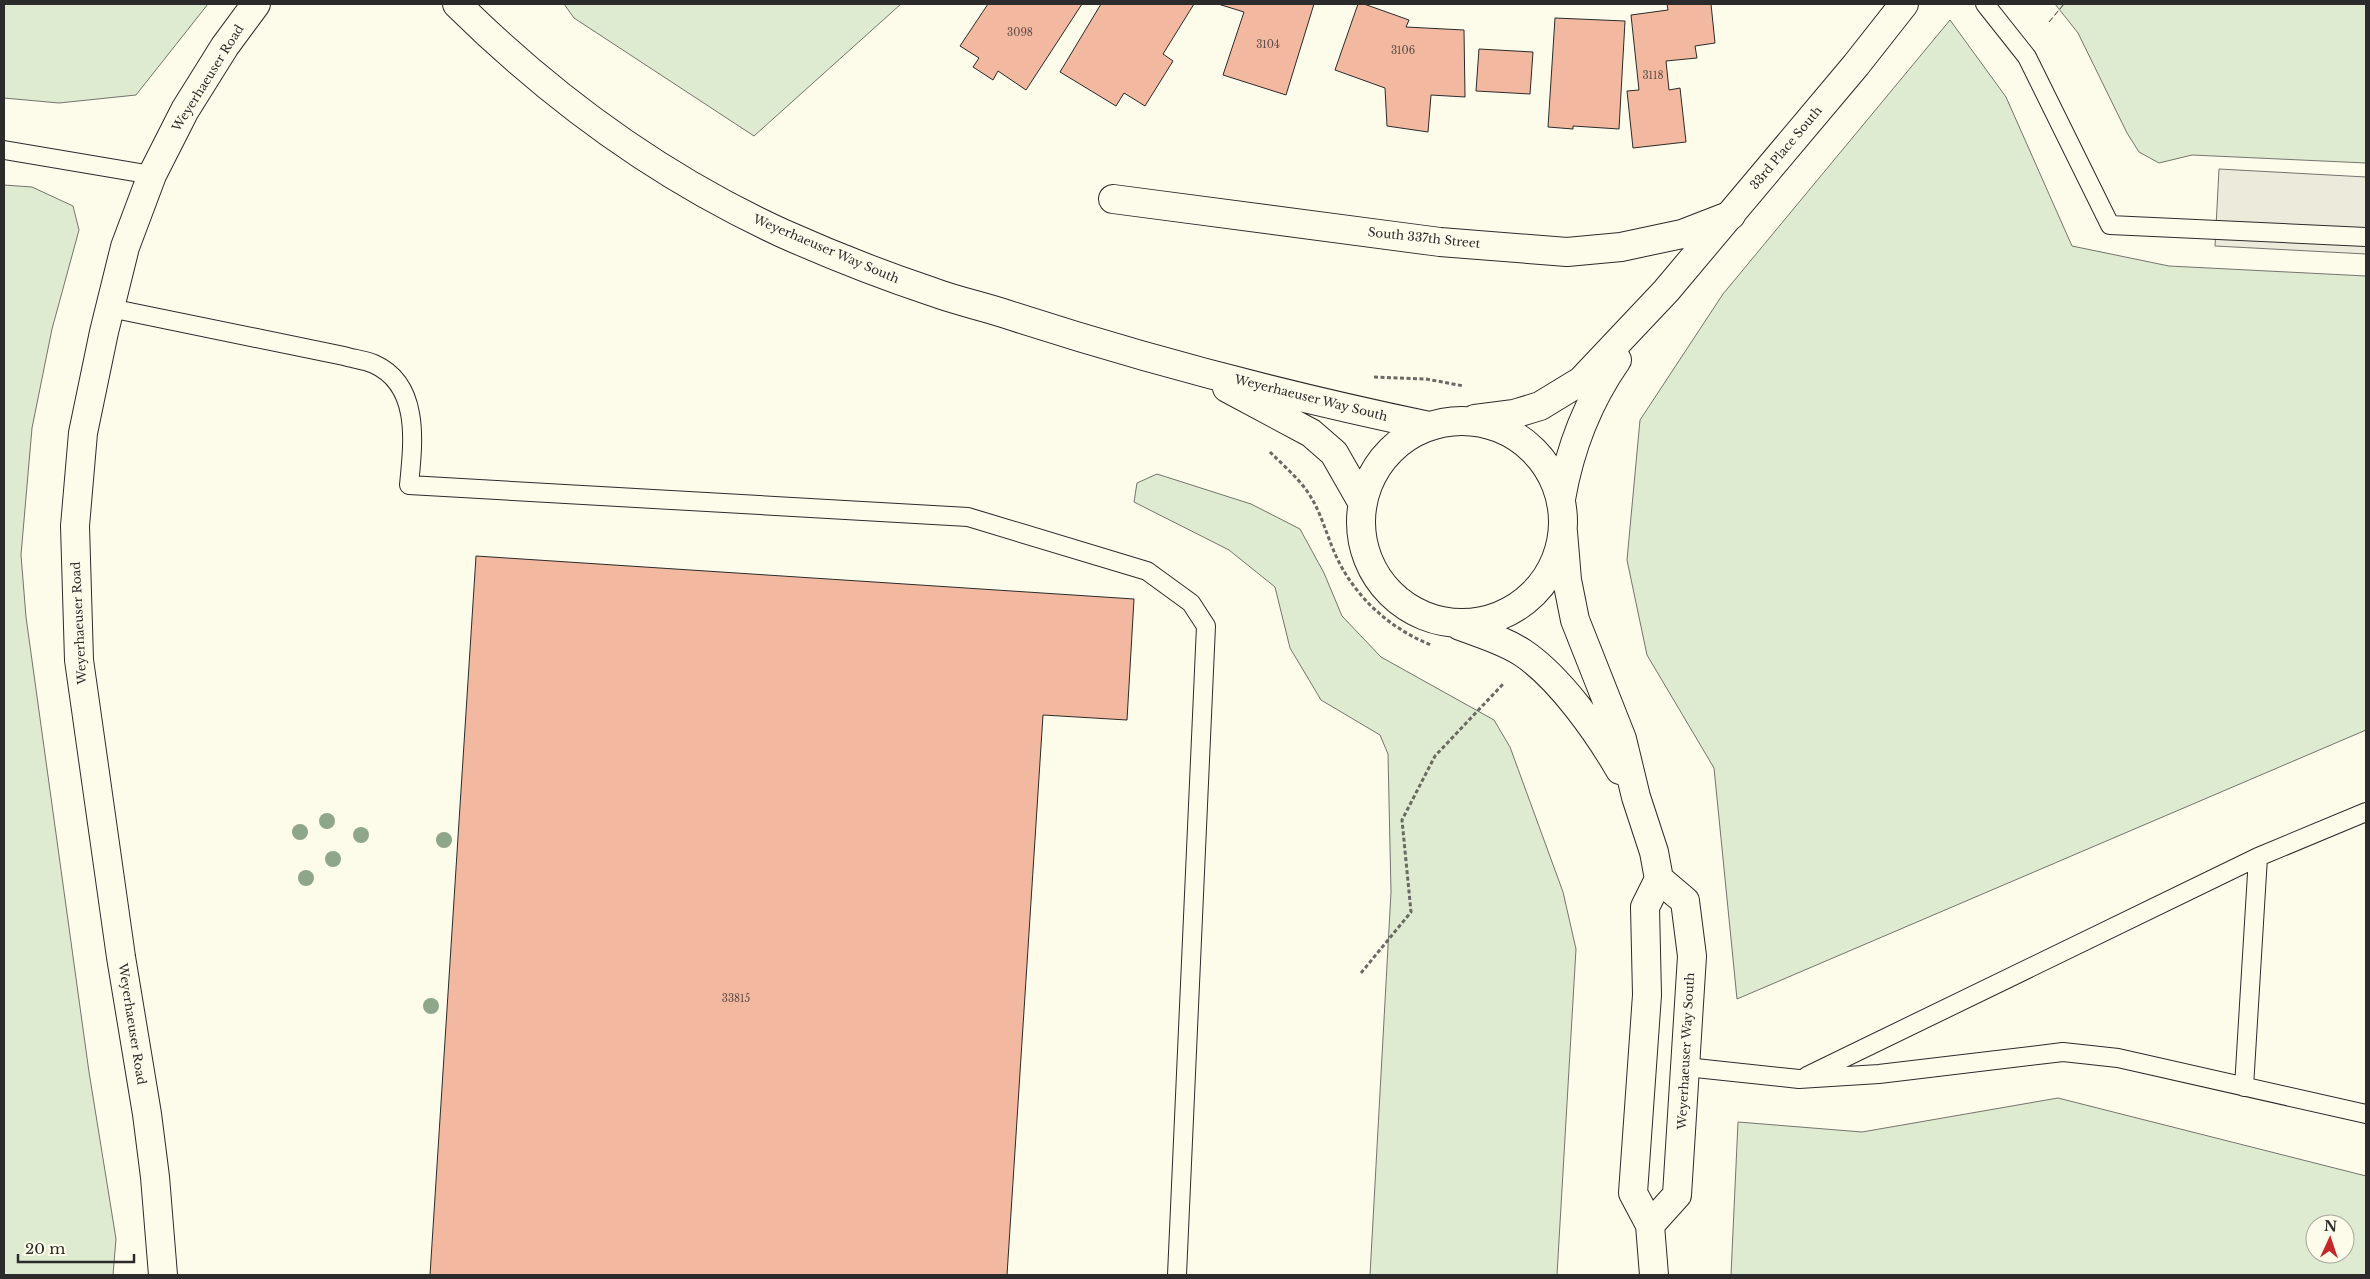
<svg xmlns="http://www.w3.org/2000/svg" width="2370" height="1279" font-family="'Libre Baskerville',serif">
<rect width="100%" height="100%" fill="#fdfbea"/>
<path fill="#deebd1" stroke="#74746e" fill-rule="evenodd" d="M4,4H208L136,95L59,103L4,98Z
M564,4H901L754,136L574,18Z
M2055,4H2366V163L2192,155L2159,163L2139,152L2127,133L2078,33Z
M1950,20L2006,97L2072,246L2169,266L2366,276V730L1737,999L1714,768L1647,655L1627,560L1640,420L1723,294Z
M4,185L32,187L73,206L79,230L52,329L32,428L21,555L26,617L89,1072L116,1239L113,1275H4Z
M1157,474L1251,504L1300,529L1324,573L1342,616L1381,657L1494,720L1510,747L1563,892L1576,949L1557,1275H1370L1391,892L1388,754L1380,735L1321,700L1290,648L1275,587L1229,550L1134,502L1137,483Z
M2058,1098L2366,1176V1275H1731L1738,1122L1862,1132ZM2315,1224H2345V1254H2315Z"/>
<path fill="#eceadb" stroke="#74746e" d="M2219,169L2366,177V254L2215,246Z"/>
<path fill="#f2b8a0" stroke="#2b2b2b" d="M988,4H1082L1026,90L998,71L993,80L973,67L979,58L960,46Z
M1101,4H1194L1163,54L1173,61L1145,106L1124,93L1116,106L1060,72Z
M1218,4H1314L1286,95L1223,75L1244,12Z
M1358,4H1364L1409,20L1406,27L1464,30L1465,97L1431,95L1428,132L1387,126L1385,88L1335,70Z
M1667,4H1711L1715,43L1695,46L1697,58L1666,61L1669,90L1680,88L1686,142L1633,148L1627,91L1639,90L1631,15L1668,10Z
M1555,18L1625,21L1619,129L1573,126V129L1548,127Z
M1479,49L1533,52L1530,94L1476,91Z
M476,556L1134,599L1127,720L1043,715L1007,1275H430Z"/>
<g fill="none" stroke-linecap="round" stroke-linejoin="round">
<g stroke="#2b2b2b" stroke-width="20">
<path id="service" d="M1985,4L2027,57L2110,225L2366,237
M4,150L152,175
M110,308L344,356C354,359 365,360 374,364C421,385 413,444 409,485L968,517L1147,571L1191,603L1206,626L1177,1275
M1686,1067L1799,1079L1879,1074L2063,1052L2118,1058L2366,1114
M1807,1076L2258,857L2366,812
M2244,1087L2258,857"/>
</g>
<g stroke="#2b2b2b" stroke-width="30">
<path id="minor" d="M1113,199L1440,242L1567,252L1621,247L1682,234L1731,215
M163,1275L155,1177L147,1114L121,957L79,660L75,526L83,433L104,332L125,247L152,175L185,110L225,46L256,4"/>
</g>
<g stroke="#2b2b2b" stroke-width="30">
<path id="tertiary" d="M457,4C552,98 660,177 782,233C831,255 882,275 933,292C957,301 982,306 1006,314C1144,359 1286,396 1429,426
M1227,388L1311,433L1334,453L1362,502
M1475,419L1514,414L1540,406L1581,381L1666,291L1856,65L1904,4
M1361 522a101 101 0 1 1 202 0a101 101 0 1 1-202 0Z
M1561,499C1570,447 1587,403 1617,360
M1563,532L1567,580L1575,620L1622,739L1636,797L1654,852L1659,879L1645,907L1647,995L1633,1193L1650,1225L1654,1275
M1460,626C1481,634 1503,640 1523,653C1560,678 1598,732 1620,770
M1650,1225L1677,1195L1692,956L1685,901L1659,879"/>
</g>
<path stroke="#6a6964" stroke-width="3" stroke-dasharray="4 2.5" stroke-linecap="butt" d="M1374,377L1426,379L1464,386
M1270,452C1282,464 1297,477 1307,491C1321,511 1326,534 1336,556C1355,597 1389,628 1431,645
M1361,973L1411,912L1402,820L1435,756L1504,683"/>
<use href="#service" stroke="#fdfbea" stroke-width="18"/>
<use href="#minor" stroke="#fdfbea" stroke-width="28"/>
<use href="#tertiary" stroke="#fdfbea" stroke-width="28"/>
<path stroke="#2b2b2b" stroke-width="1" stroke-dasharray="6 2.5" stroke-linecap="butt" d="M2049,22L2064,4"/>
</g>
<g fill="#8ea78a">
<circle cx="327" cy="821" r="8"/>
<circle cx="300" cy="832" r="8"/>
<circle cx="361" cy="835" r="8"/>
<circle cx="444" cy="840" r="8"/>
<circle cx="333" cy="859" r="8"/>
<circle cx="306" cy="878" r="8"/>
<circle cx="431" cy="1006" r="8"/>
</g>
<g text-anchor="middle" stroke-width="4" stroke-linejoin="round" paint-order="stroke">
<g font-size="10" fill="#5d4e48">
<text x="1020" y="36">3098</text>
<text x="1268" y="48">3104</text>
<text x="1403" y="54">3106</text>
<text x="1653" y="79">3118</text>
<text x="736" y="1002">33815</text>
</g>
<g font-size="12" fill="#2b2b2b" stroke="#fdfbea">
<text transform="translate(208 78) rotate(-58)" y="4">Weyerhaeuser Road</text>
<text transform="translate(1786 148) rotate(-50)" y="4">33rd Place South</text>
<text transform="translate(1424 238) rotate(6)" y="4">South 337th Street</text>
<text transform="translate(826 249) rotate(23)" y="4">Weyerhaeuser Way South</text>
<text transform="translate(1311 398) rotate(14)" y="4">Weyerhaeuser Way South</text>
<text transform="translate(79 623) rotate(-93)" y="4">Weyerhaeuser Road</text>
<text transform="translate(132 1024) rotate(81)" y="4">Weyerhaeuser Road</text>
<text transform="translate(1686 1051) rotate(-87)" y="4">Weyerhaeuser Way South</text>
</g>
</g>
<rect width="2370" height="1279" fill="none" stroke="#2b2b2b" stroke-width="10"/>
<g transform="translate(2330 1239) rotate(3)"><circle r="24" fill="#fdfbea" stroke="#a9a89e"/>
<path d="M0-4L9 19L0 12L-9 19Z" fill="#c62828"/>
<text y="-8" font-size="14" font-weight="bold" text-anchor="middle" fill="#2b2b2b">N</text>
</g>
<path d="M18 1254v8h116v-8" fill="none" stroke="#2b2b2b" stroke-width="2.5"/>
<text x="25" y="1254" font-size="15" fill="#2b2b2b" stroke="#fdfbea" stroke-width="4" paint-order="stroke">20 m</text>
</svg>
